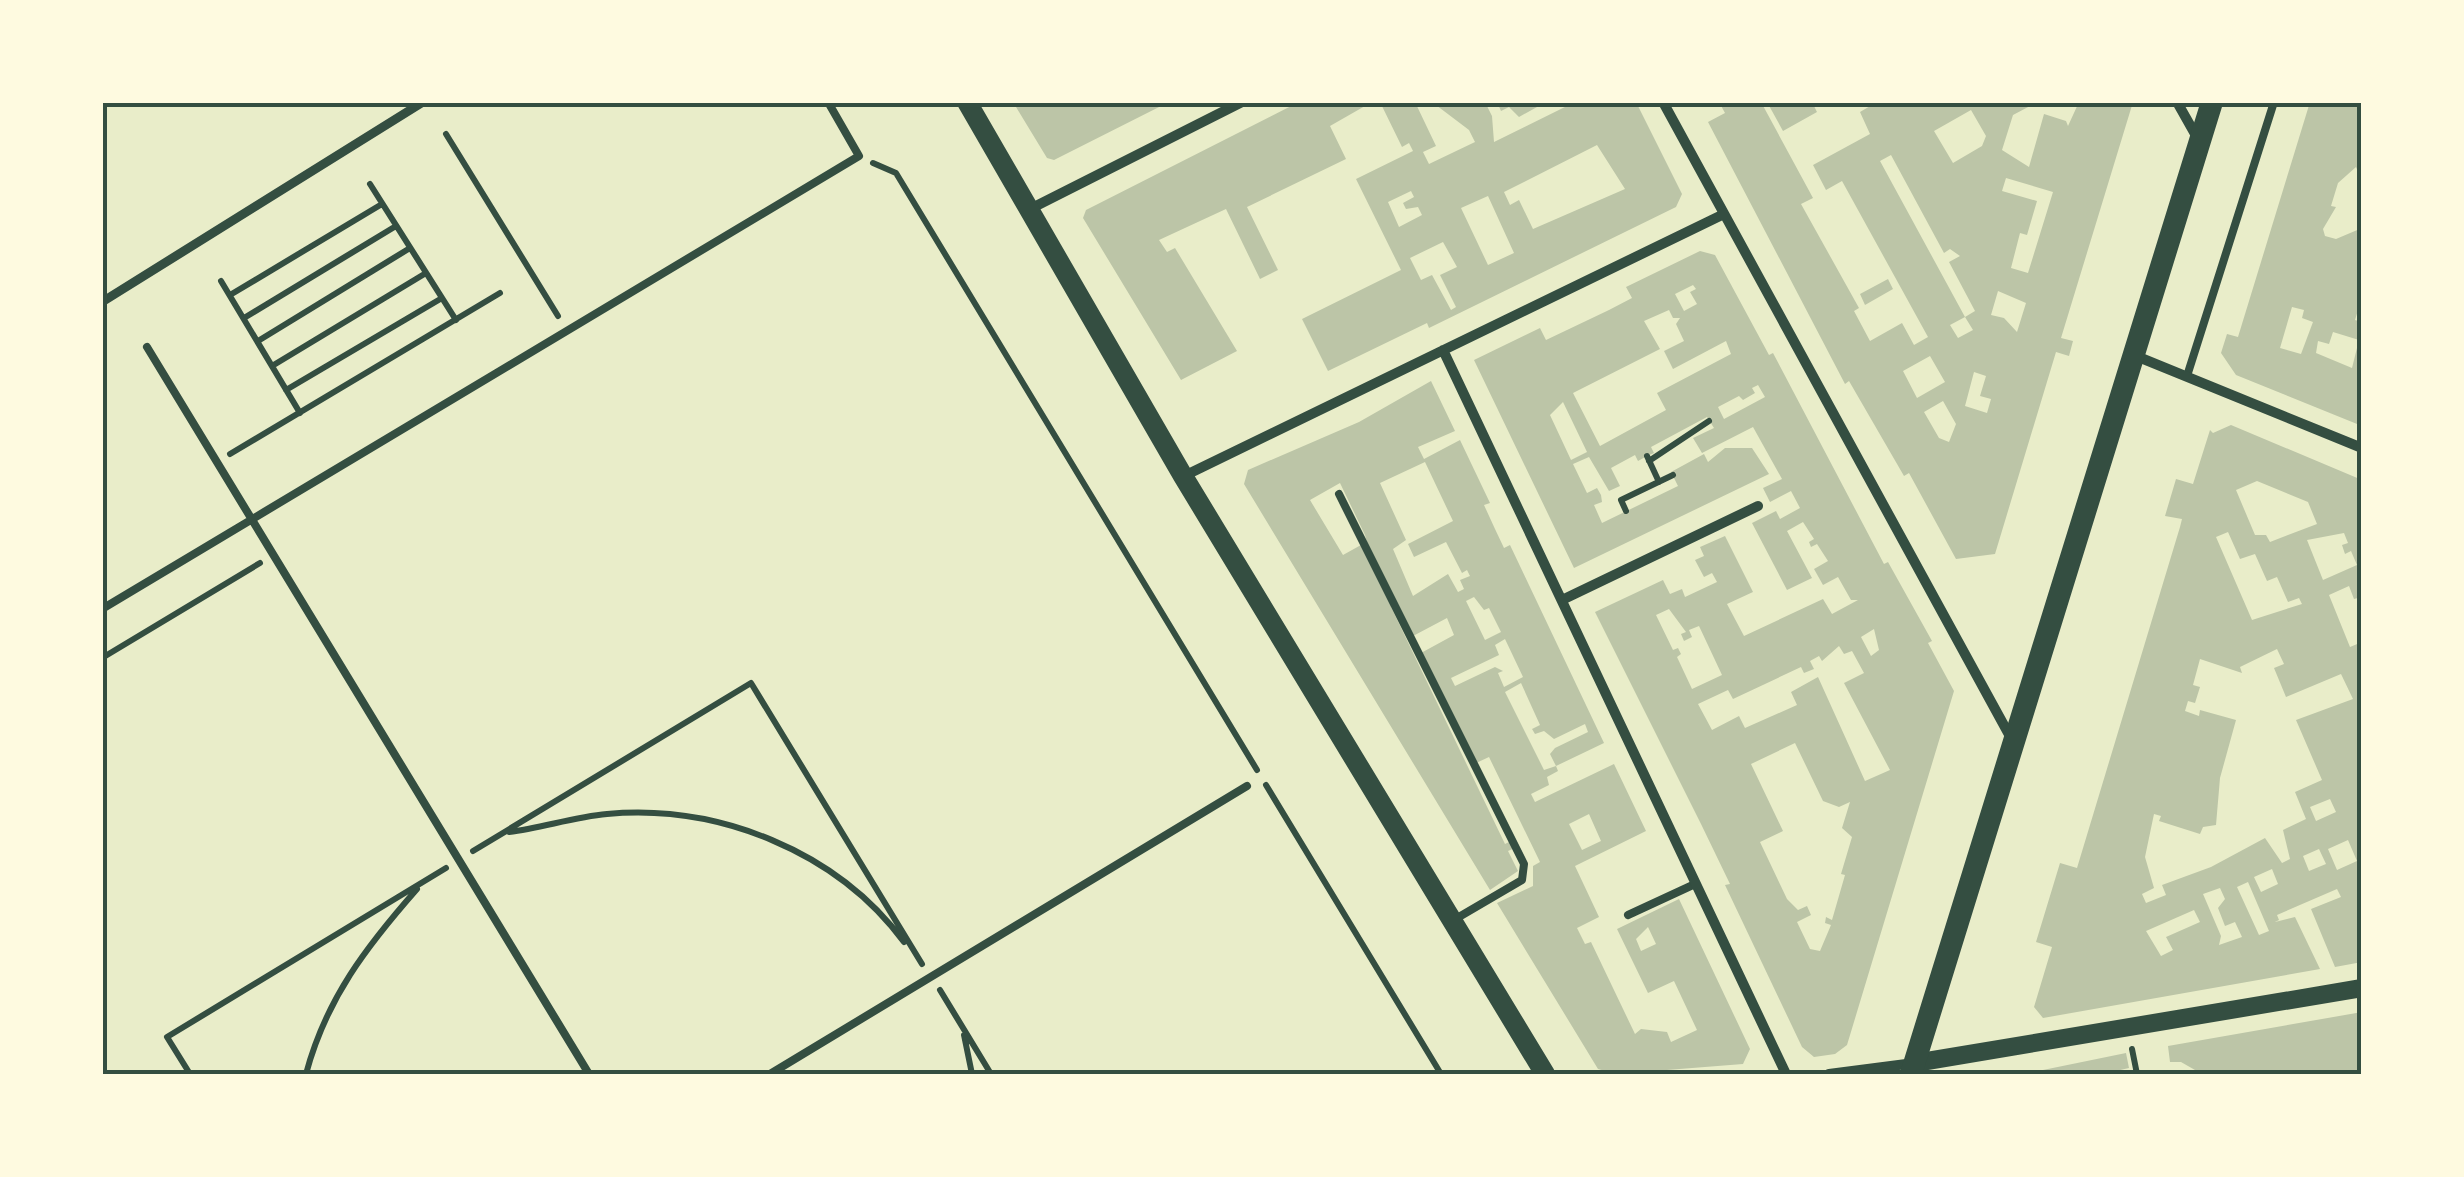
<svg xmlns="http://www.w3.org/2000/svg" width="2464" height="1177" font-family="'Space Grotesk',sans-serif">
<rect width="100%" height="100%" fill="#e9edc9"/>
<path fill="#bcc5a7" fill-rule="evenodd" d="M1013,102H1169L1054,160L1047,158Z
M1299,102H1372L1330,126L1346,159L1247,207L1278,270L1260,279L1226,209L1159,240L1167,252L1175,248L1237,351L1181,380L1083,218L1086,210Z
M1380,102H1415L1436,146L1423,152L1429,164L1475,142L1469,130L1432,102H1485L1492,116L1494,142L1575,102H1636L1682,194L1676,207L1429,328L1427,323L1328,371L1302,319L1401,270L1356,179L1413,151L1409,143L1402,147ZM1597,145L1625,189L1533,229L1519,200L1510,205L1504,192ZM1411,191L1414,197L1403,203L1406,209L1418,207L1422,215L1399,227L1388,202ZM1488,196L1514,253L1488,265L1461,208ZM1443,242L1457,267L1440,275L1456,307L1451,310L1432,275L1421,280L1410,258Z
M1497,102H1546L1519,117L1509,107L1501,111Z
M1719,102H1761L1813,198L1801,204L1859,308L1854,311L1870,341L1902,323L1914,345L1928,337L1842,181L1826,190L1813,165L1870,134L1860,112L1877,102H2028L2030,106L2013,115L2002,150L2029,167L2044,114L2066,121L2068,126L2079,102H2133L2061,338L2073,341L2069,356L2056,352L1995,554L1956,559L1909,473L1904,476L1849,381L1845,384L1708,122L1725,113ZM1971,110L1986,136L1982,146L1953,163L1934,131ZM1891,155L1944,253L1950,249L1960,256L1949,262L1975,311L1965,317L1973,330L1958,338L1950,325L1965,317L1880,161ZM2006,178L2053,192L2028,273L2011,268L2020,233L2027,235L2037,201L2002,191ZM1998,291L2026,303L2017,332L2004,318L1991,315ZM1930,356L1945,382L1917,398L1903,371ZM1974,372L1986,376L1980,396L1991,399L1987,413L1965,406ZM1943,401L1956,424L1949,442L1939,438L1924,412Z
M1767,102H1812L1817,112L1783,131Z
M2310,102H2362V180L2356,167L2338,183L2331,206L2336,207L2323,229L2325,236L2336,239L2362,228V297L2355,320L2362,322V426L2236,375L2221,353L2227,334L2238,337ZM2292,307L2304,310L2302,318L2313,322L2301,354L2280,348ZM2333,332L2359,340L2352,368L2316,353L2318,341L2329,344Z
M1700,251L1715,255L1769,355L1773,353L1884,564L1888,562L1932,641L1928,643L1954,691L1847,1045L1835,1054L1814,1057L1802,1047L1725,885L1730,884L1701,824L1595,612L1663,580L1670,594L1682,589L1685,597L1717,582L1712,573L1704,577L1695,560L1704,556L1700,547L1725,536L1753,592L1727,604L1744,636L1823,599L1832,614L1858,600H1851L1838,577L1823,585L1814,569L1828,561L1817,544L1811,547L1809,542L1814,539L1803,522L1787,531L1812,578L1787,590L1752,523L1776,511L1780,519L1800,508L1791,491L1770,502L1763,488L1782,479L1753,427L1702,453L1693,438L1714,428L1707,417L1651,447L1654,453L1647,456L1638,461L1635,455L1611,468L1620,486L1609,491L1589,457L1573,464L1587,493L1597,488L1601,495L1602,502L1594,505L1602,523L1678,486L1671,472L1704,454L1708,462L1725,448H1752L1769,474L1574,568L1474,360L1540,328L1546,340L1609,310L1632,298L1626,287ZM1693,285L1696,289L1690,292L1697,304L1684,311L1675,294ZM1669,310L1673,318H1680L1676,324L1684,341L1664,351L1673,369L1726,341L1731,354L1657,393L1666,410L1600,446L1573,393L1660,349L1644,321ZM1758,385L1765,397L1724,419L1718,407L1739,396L1743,400L1755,393L1752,388ZM1563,402L1587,452L1571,460L1550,415ZM1669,609L1686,632L1681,634L1684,641L1692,637L1689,630L1699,626L1722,675L1692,689L1677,657L1681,654L1678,648L1673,650L1656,615ZM1874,629L1879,650L1871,656L1861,637ZM1839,646L1844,654L1852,651L1864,673L1844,683L1890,770L1865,781L1818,677L1791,692L1797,705L1745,728L1739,716L1712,730L1698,704L1728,690L1733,699L1801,667L1804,673L1814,669L1810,661L1819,656L1822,661ZM1795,743L1823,801L1839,807L1850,802L1842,828L1852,837L1841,874L1845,875L1832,920L1826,917L1825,923L1831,925L1820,951L1810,949L1797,922L1811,915L1807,906L1798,910L1787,899L1760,842L1783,831L1751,764Z
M1888,279L1893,289L1865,305L1860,294Z
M1431,381L1455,431L1418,447L1424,459L1460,440L1490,503L1484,505L1495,529L1504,548L1510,545L1604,743L1556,766L1558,771L1547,777L1549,785L1531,794L1535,802L1614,764L1646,831L1575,866L1599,917L1577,928L1585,944L1591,942L1635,1034L1641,1029L1667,1032L1671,1042L1697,1030L1674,981L1648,993L1617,929L1679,899L1750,1049L1743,1064L1616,1074L1598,1069L1497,903L1533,886V866L1540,862L1489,757L1474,764L1421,653L1454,635L1447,618L1413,636L1398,604L1391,607L1505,844L1511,841L1515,848L1508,851L1518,871L1490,890L1244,484L1248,470L1359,422ZM1425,462L1453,521L1408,544L1414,557L1446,542L1462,573L1467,570L1470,576L1460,580L1464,589L1458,592L1448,574L1413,596L1393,549L1406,540L1380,483ZM1340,483L1365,535L1370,553L1361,545L1343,555L1310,500ZM1474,597L1484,610L1489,608L1501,632L1485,640L1466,601ZM1505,639L1523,677L1504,687L1498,673L1503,671L1495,667L1455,686L1451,678L1499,655L1495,645ZM1521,683L1540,725L1532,729L1535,734L1544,731L1554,739L1585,724L1588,732L1555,748L1550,754L1556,766L1544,770L1505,692ZM1589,814L1601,841L1582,850L1569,824ZM1648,927L1656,944L1641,951L1636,939Z
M2231,425L2362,480V597L2354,599L2349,586L2329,595L2350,647L2362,642V962L2335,967L2311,909L2341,897L2337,889L2277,915L2279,920L2275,922L2295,917L2320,969L2043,1018L2034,1007L2052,947L2036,942L2060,863L2077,868L2180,527L2182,519L2165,516L2176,479L2193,484L2210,430L2213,433ZM2257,481L2308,502L2317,524L2270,542L2266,535H2255L2236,490ZM2228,532L2240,559L2255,554L2267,581L2277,577L2288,602L2299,598L2302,604L2252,620L2216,537ZM2344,533L2348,543L2342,545L2345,554L2351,551L2357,565L2323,580L2307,540ZM2277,649L2284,664L2274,668L2286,697L2341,674L2353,699L2296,720L2322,780L2295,792L2306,819L2283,830L2290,859L2282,863L2265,838L2211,867L2162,885L2166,895L2146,903L2142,894L2154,888L2145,857L2154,814L2161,816L2159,821L2200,834L2203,827L2216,825L2220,778L2236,720L2200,710L2199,716L2185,711L2188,701L2195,703L2200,687L2193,685L2200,659L2242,673L2240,667ZM2330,799L2336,812L2316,821L2310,807ZM2348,840L2357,861L2337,870L2328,849ZM2319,849L2326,864L2309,871L2303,856ZM2272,869L2278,884L2261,892L2254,877ZM2248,882L2269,931L2259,935L2237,887ZM2220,888L2225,899L2218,908L2225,926L2235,922L2242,937L2219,945L2221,936L2203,894ZM2194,910L2200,922L2166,937L2173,950L2161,956L2146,931Z
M2362,1012V1074H2202L2181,1062H2170L2168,1046Z
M2126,1053L2129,1068L2103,1074H2023Z"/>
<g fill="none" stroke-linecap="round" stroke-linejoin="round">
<path stroke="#344e41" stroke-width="6" d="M446,134L558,316
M873,163L896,173L1257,770
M370,184L456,320
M221,281L300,413
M230,295L382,204
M244,318L396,226
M258,341L410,248
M272,366L426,273
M286,390L442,298
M230,454L500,293
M1647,456L1659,482
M1649,461L1709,421
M1626,511L1621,500L1673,475
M102,658L260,563
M1266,785L1441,1074
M509,832C542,828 573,817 607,814C718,804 837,851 904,942
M473,851L751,683L922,964
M940,990L991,1074
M964,1035L972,1074
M2132,1049L2137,1074
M190,1074L167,1037L446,868
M306,1074C326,999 366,947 417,889"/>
<path stroke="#344e41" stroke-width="8" d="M147,347L589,1074
M2187,376L2274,102
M1339,494L1524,864L1522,880L1452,921
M102,609L859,156L828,102
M1628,915L1695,884
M629,1074H636
M770,1074L1247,786"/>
<path stroke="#344e41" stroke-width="9" d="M102,302L423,102"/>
<path stroke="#344e41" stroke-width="10" d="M1663,102L2012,740
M2177,102L2199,141
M1030,209L1242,102
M1443,350L1786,1074
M2136,356L2362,448
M1184,476L1724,214
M1562,600L1758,506
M1829,1074L1914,1063"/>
<path stroke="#344e41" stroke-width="18" d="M1915,1063L2362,988"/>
<path stroke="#344e41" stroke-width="20" d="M967,102L1183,476L1545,1074"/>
<path stroke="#344e41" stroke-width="22" d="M1911,1074L2212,102"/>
</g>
<rect width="2464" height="1177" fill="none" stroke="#fefae0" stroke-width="210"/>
<rect x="105" y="105" width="2254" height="967" fill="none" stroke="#344e41" stroke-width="4"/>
</svg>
